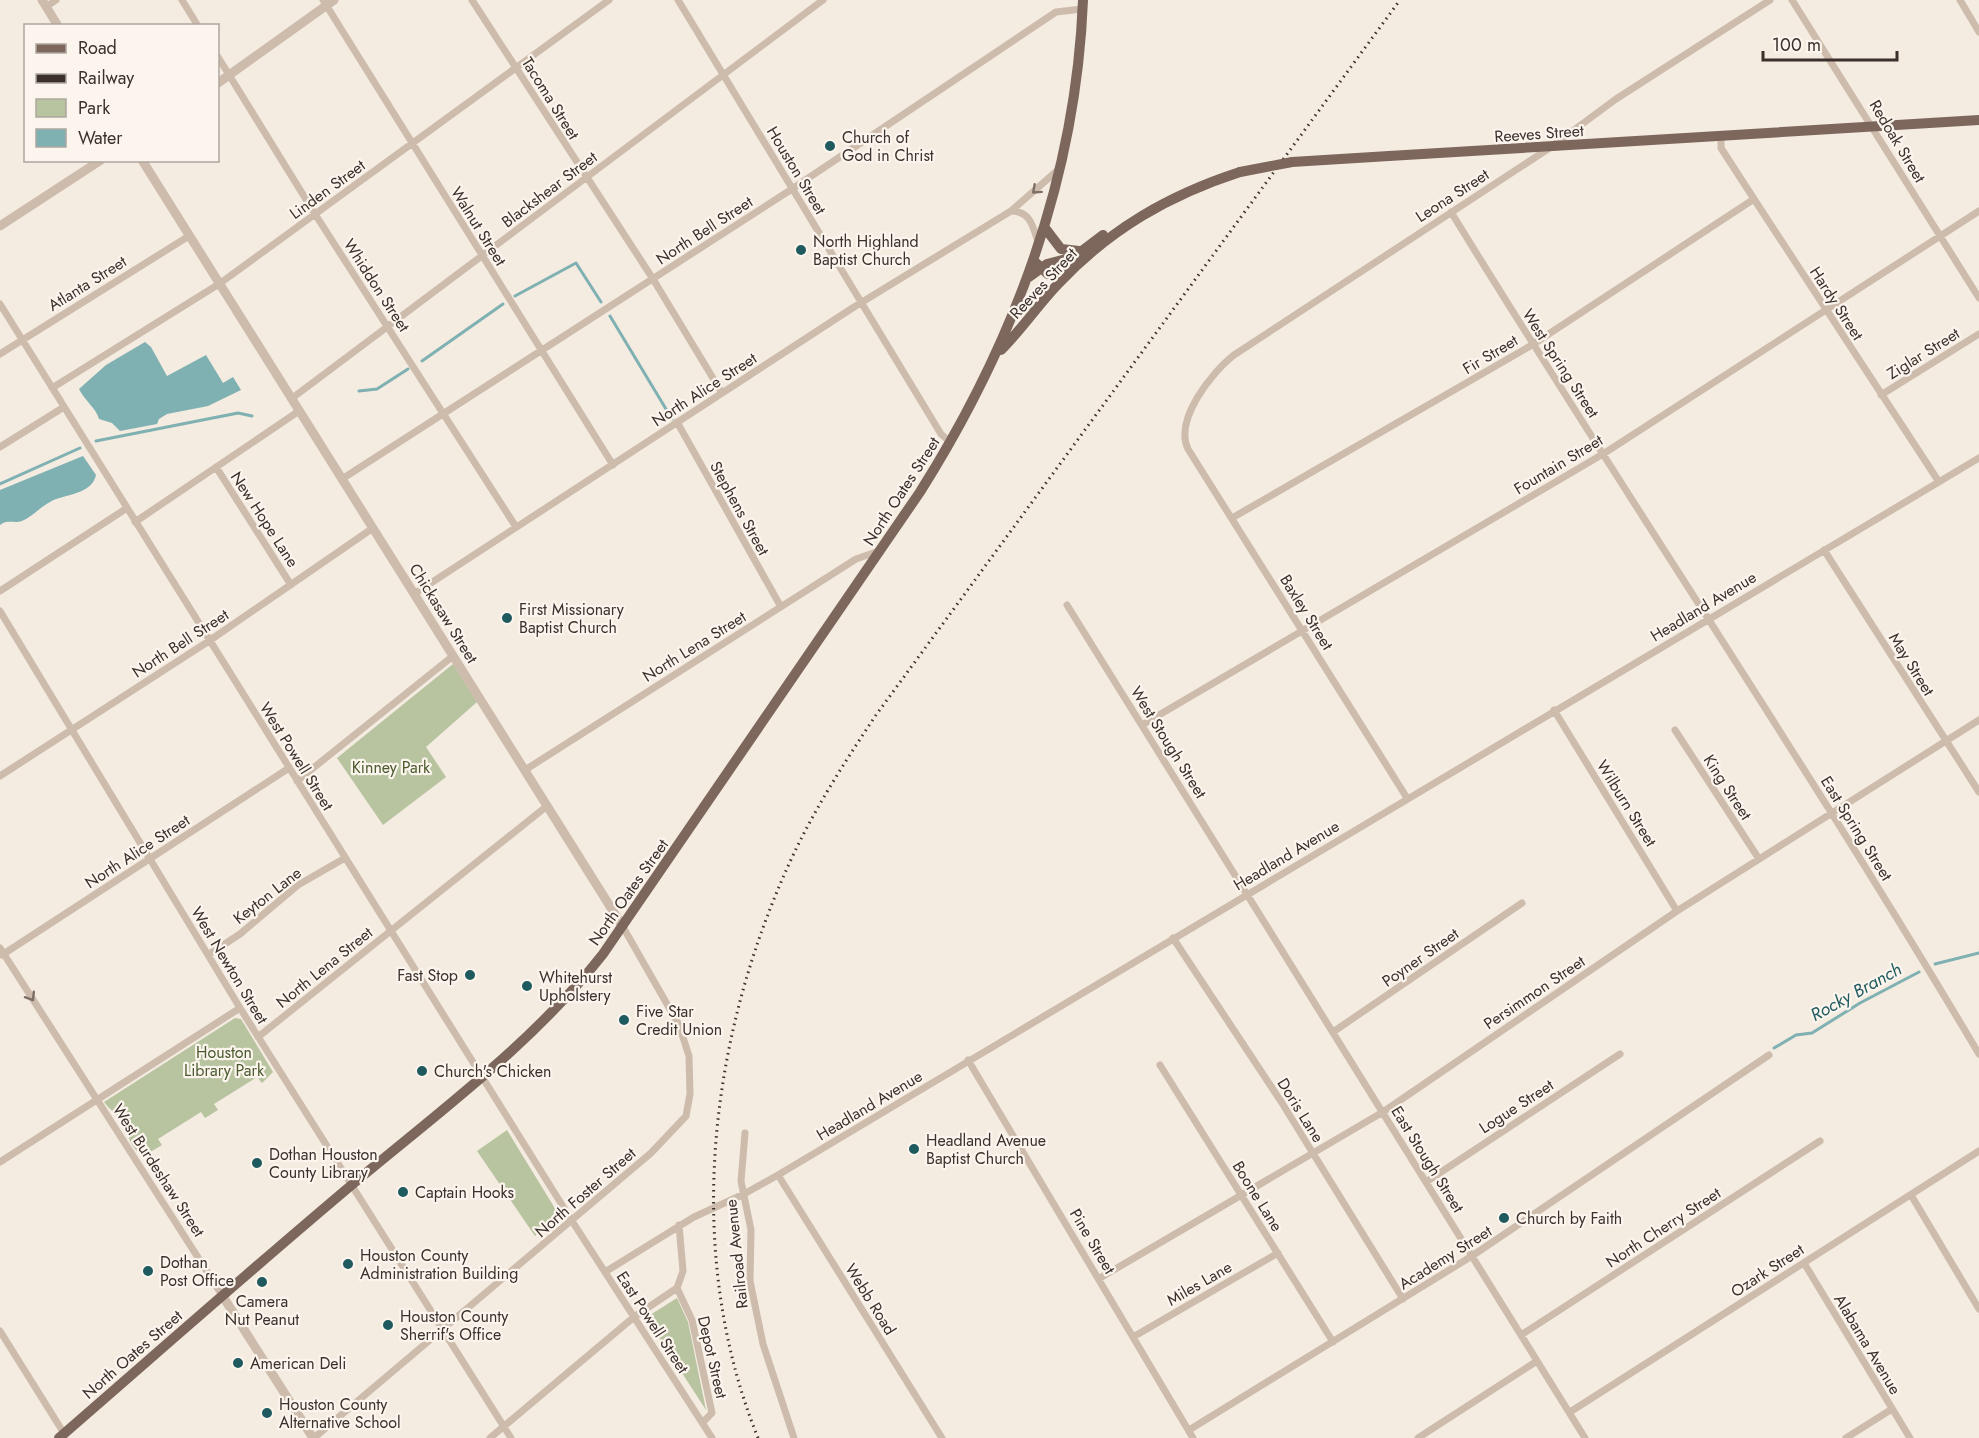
<svg xmlns="http://www.w3.org/2000/svg" width="1979" height="1438" font-family="Jost,sans-serif">
<rect width="100%" height="100%" fill="#f4ebe1"/>
<path fill="#b8c4a0" d="M453,664L477,702L426,747L446,777L383,825L337,758Z
M235,1018L241,1019L273,1072L262,1083L257,1077L214,1104L218,1110L205,1118L201,1112L158,1139L162,1145L147,1154L139,1153C127,1142 130,1135 124,1124C119,1114 110,1111 104,1102Z
M507,1130L559,1215L535,1236L477,1151Z
M677,1298L688,1322L706,1410L647,1319L650,1315Z"/>
<path fill="#7fb0b2" d="M145,342L151,347L167,376L206,355L223,383L233,377L241,390L208,406L167,414L159,419L157,424L120,431L112,423L99,419C96,408 85,401 79,389L106,365Z
M83,456L96,475C92,495 63,494 50,502C40,507 32,517 22,521C14,524 8,519 0,525V490Z"/>
<g fill="none" stroke-linecap="round" stroke-linejoin="round">
<path stroke="#7fb0b2" stroke-width="3" d="M515,296L576,263L601,302
M610,316L672,419
M422,361L503,304
M359,391L377,389L408,369
M96,441L238,413L252,416
M0,484L80,448
M1935,964L1979,953
M1774,1048L1796,1035L1812,1033L1860,1003L1919,972"/>
<path stroke="#cdbbac" stroke-width="7" d="M182,0L198,26
M323,0L613,465
M472,0L653,279L722,393
M678,0L941,434L951,443
M1792,0L1979,298
M1960,0L1979,32
M46,7L56,0
M218,57L315,214L516,527
M1721,136V148L1754,199L1939,482
M1011,211C1030,211 1033,226 1038,242
M1451,212C1624,494 1810,769 1979,1054
M0,304L572,1221L712,1438
M0,354L189,236
M52,388L219,284L609,0
M1881,395L1979,334
M291,399L823,0
M677,422L781,607
M0,447L64,407
M216,467L291,585
M342,479L792,189L1056,12L1082,9
M1232,518L1532,345L1754,199
M135,522L299,411
M1824,550L1979,792
M0,591L127,508
M414,594L854,307L1011,211L1058,170
M1067,605L1585,1438
M0,611L240,1008L511,1438
M1554,710L1677,911
M1142,725L1603,454L1979,211
M1675,730L1759,859
M525,770L856,559L879,551
M0,776L209,641L373,528
M297,781L453,656
M1407,798L1188,449C1174,420 1211,373 1234,355L1551,147L1616,99L1770,0
M1173,938L1282,1103L1403,1299
M0,948L222,1295
M2,955L289,768
M208,955L240,934L298,885L345,858
M1333,1032L1522,903
M258,1037L547,806
M968,1060L1193,1438
M1160,1065L1333,1342
M745,1133L741,1181L751,1230L750,1281L763,1344L794,1438
M0,1162L240,1008
M778,1175L942,1438
M1426,1182L1620,1054
M1911,1195L1979,1309
M1804,1263L1910,1438
M605,1272L694,1217L744,1194L778,1175L1979,458
M1100,1278L1383,1112L1677,911L1979,720
M677,1288L692,1320L712,1413L703,1422
M0,1331L65,1435
M1521,1335L1820,1141
M1133,1337L1278,1253
M1570,1412L1979,1151
M1189,1430L1472,1256L1769,1055
M314,1438L651,1153L686,1116L690,1094L689,1056L679,1025L623,927
M490,1438L634,1317L677,1288L683,1271L679,1225
M1418,1438L1537,1361
M1846,1438L1892,1409"/>
<path stroke="#cdbbac" stroke-width="9" d="M42,0L58,26
M218,83L334,0
M142,160L623,927
M0,226L101,160
M222,1295L313,1438"/>
<path stroke="#7d675c" stroke-width="10" d="M1389,156L1979,120
M1045,228L1061,249L1079,251
M1036,263L1048,274L1063,273L1072,269
M1029,277L1047,264L1074,257L1103,235
M1001,350C1022,329 1038,305 1058,284C1110,229 1169,195 1240,172
M59,1438C157,1353 254,1267 354,1183C440,1111 533,1043 603,954L920,492C1014,343 1076,177 1083,0"/>
<path stroke="#3b302b" stroke-width="3" stroke-dasharray="1.5 4.5" stroke-linecap="butt" d="M758,1438C684,1254 708,1042 789,864C813,811 844,763 876,715L1400,0"/>
<path stroke="#7d675c" stroke-width="10" d="M1240,172L1292,162L1389,156"/>
</g>
<defs><path id="oneway-chevron" d="M-2-3.5L2.5 0L-2 3.5" fill="none" stroke-width="1.6" stroke-linecap="round" stroke-linejoin="round" transform="scale(1.5)"/></defs>
<g stroke="#7d6f65">
<use href="#oneway-chevron" transform="translate(1036 190) rotate(138)"/>
<use href="#oneway-chevron" transform="translate(31 997) rotate(58)"/>
</g>
<g fill="#1f5a5e" stroke="#fbf5ee" stroke-width="2">
<circle cx="830" cy="146" r="6"/>
<circle cx="801" cy="250" r="6"/>
<circle cx="507" cy="618" r="6"/>
<circle cx="470" cy="975" r="6"/>
<circle cx="527" cy="986" r="6"/>
<circle cx="624" cy="1020" r="6"/>
<circle cx="422" cy="1071" r="6"/>
<circle cx="914" cy="1149" r="6"/>
<circle cx="257" cy="1163" r="6"/>
<circle cx="403" cy="1192" r="6"/>
<circle cx="1504" cy="1218" r="6"/>
<circle cx="348" cy="1264" r="6"/>
<circle cx="148" cy="1271" r="6"/>
<circle cx="262" cy="1282" r="6"/>
<circle cx="388" cy="1325" r="6"/>
<circle cx="238" cy="1363" r="6"/>
<circle cx="267" cy="1413" r="6"/>
</g>
<g text-anchor="middle" stroke-width="4.5" stroke-linejoin="round" paint-order="stroke">
<g font-size="16" fill="#3b302b" stroke="#fbf5ee">
<text transform="translate(551 98) rotate(58)" y="6">Tacoma Street</text>
<text transform="translate(1539 133) rotate(-4)" y="6">Reeves Street</text>
<text transform="translate(1898 141) rotate(59)" y="6">Redoak Street</text>
<text transform="translate(797 170) rotate(59)" y="6">Houston Street</text>
<text transform="translate(327 189) rotate(-36)" y="6">Linden Street</text>
<text transform="translate(549 189) rotate(-37)" y="6">Blackshear Street</text>
<text transform="translate(1452 195) rotate(-33)" y="6">Leona Street</text>
<text transform="translate(479 226) rotate(58)" y="6">Walnut Street</text>
<text transform="translate(704 230) rotate(-33)" y="6">North Bell Street</text>
<text transform="translate(87 283) rotate(-32)" y="6">Atlanta Street</text>
<text transform="translate(1043 283) rotate(-47)" y="6">Reeves Street</text>
<text transform="translate(377 285) rotate(57)" y="6">Whiddon Street</text>
<text transform="translate(1837 303) rotate(57)" y="6">Hardy Street</text>
<text transform="translate(1923 353) rotate(-32)" y="6">Ziglar Street</text>
<text transform="translate(1490 354) rotate(-31)" y="6">Fir Street</text>
<text transform="translate(1561 363) rotate(57)" y="6">West Spring Street</text>
<text transform="translate(704 389) rotate(-33)" y="6">North Alice Street</text>
<text transform="translate(1558 464) rotate(-31)" y="6">Fountain Street</text>
<text transform="translate(901 491) rotate(-57)" y="6">North Oates Street</text>
<text transform="translate(740 508) rotate(61)" y="6">Stephens Street</text>
<text transform="translate(265 519) rotate(57)" y="6">New Hope Lane</text>
<text transform="translate(1703 606) rotate(-31)" y="6">Headland Avenue</text>
<text transform="translate(1307 612) rotate(58)" y="6">Baxley Street</text>
<text transform="translate(444 613) rotate(58)" y="6">Chickasaw Street</text>
<text transform="translate(180 643) rotate(-33)" y="6">North Bell Street</text>
<text transform="translate(694 646) rotate(-32)" y="6">North Lena Street</text>
<text transform="translate(1912 664) rotate(58)" y="6">May Street</text>
<text transform="translate(1169 742) rotate(58)" y="6">West Stough Street</text>
<text transform="translate(297 756) rotate(58)" y="6">West Powell Street</text>
<text transform="translate(1728 787) rotate(57)" y="6">King Street</text>
<text transform="translate(1627 803) rotate(58)" y="6">Wilburn Street</text>
<text transform="translate(1857 828) rotate(58)" y="6">East Spring Street</text>
<text transform="translate(137 851) rotate(-33)" y="6">North Alice Street</text>
<text transform="translate(1286 855) rotate(-31)" y="6">Headland Avenue</text>
<text transform="translate(628 892) rotate(-55)" y="6">North Oates Street</text>
<text transform="translate(267 895) rotate(-38)" y="6">Keyton Lane</text>
<text transform="translate(1420 957) rotate(-35)" y="6">Poyner Street</text>
<text transform="translate(230 965) rotate(59)" y="6">West Newton Street</text>
<text transform="translate(324 967) rotate(-39)" y="6">North Lena Street</text>
<text transform="translate(1534 992) rotate(-34)" y="6">Persimmon Street</text>
<text transform="translate(869 1105) rotate(-31)" y="6">Headland Avenue</text>
<text transform="translate(1516 1106) rotate(-33)" y="6">Logue Street</text>
<text transform="translate(1301 1110) rotate(58)" y="6">Doris Lane</text>
<text transform="translate(1428 1159) rotate(58)" y="6">East Stough Street</text>
<text transform="translate(159 1170) rotate(57)" y="6">West Burdeshaw Street</text>
<text transform="translate(585 1192) rotate(-41)" y="6">North Foster Street</text>
<text transform="translate(1258 1196) rotate(58)" y="6">Boone Lane</text>
<text transform="translate(1663 1227) rotate(-33)" y="6">North Cherry Street</text>
<text transform="translate(1093 1241) rotate(59)" y="6">Pine Street</text>
<text transform="translate(736 1254) rotate(-96)" y="6">Railroad Avenue</text>
<text transform="translate(1445 1257) rotate(-32)" y="6">Academy Street</text>
<text transform="translate(1767 1270) rotate(-33)" y="6">Ozark Street</text>
<text transform="translate(1199 1283) rotate(-30)" y="6">Miles Lane</text>
<text transform="translate(871 1299) rotate(58)" y="6">Webb Road</text>
<text transform="translate(653 1322) rotate(57)" y="6">East Powell Street</text>
<text transform="translate(1868 1344) rotate(59)" y="6">Alabama Avenue</text>
<text transform="translate(132 1354) rotate(-41)" y="6">North Oates Street</text>
<text transform="translate(713 1357) rotate(77)" y="6">Depot Street</text>
</g>
<g font-size="16" fill="#3b302b" stroke="#fbf5ee" text-anchor="start">
<text x="842" y="143">Church of<tspan x="842" dy="18">God in Christ</tspan></text>
<text x="813" y="247">North Highland<tspan x="813" dy="18">Baptist Church</tspan></text>
<text x="519" y="615">First Missionary<tspan x="519" dy="18">Baptist Church</tspan></text>
<text x="458" y="981" text-anchor="end">Fast Stop</text>
<text x="539" y="983">Whitehurst<tspan x="539" dy="18">Upholstery</tspan></text>
<text x="636" y="1017">Five Star<tspan x="636" dy="18">Credit Union</tspan></text>
<text x="434" y="1077">Church's Chicken</text>
<text x="926" y="1146">Headland Avenue<tspan x="926" dy="18">Baptist Church</tspan></text>
<text x="269" y="1160">Dothan Houston<tspan x="269" dy="18">County Library</tspan></text>
<text x="415" y="1198">Captain Hooks</text>
<text x="1516" y="1224">Church by Faith</text>
<text x="360" y="1261">Houston County<tspan x="360" dy="18">Administration Building</tspan></text>
<text x="160" y="1268">Dothan<tspan x="160" dy="18">Post Office</tspan></text>
<text x="262" y="1307" text-anchor="middle">Camera<tspan x="262" dy="18">Nut Peanut</tspan></text>
<text x="400" y="1322">Houston County<tspan x="400" dy="18">Sherrif's Office</tspan></text>
<text x="250" y="1369">American Deli</text>
<text x="279" y="1410">Houston County<tspan x="279" dy="18">Alternative School</tspan></text>
</g>
<g font-size="16" fill="#4a5a2e" stroke="#fbf5ee">
<text x="391" y="773">Kinney Park</text>
<text x="224" y="1058">Houston<tspan x="224" dy="18">Library Park</tspan></text>
</g>
<g font-size="18" font-style="italic" fill="#1f5a5e" stroke="#fbf5ee">
<text transform="translate(1856 992) rotate(-29)" y="6">Rocky Branch</text>
</g>
</g>
<rect x="24" y="24" width="195" height="138" fill="#fbf5ee" stroke="#aea6a0" stroke-width="1.5"/>
<rect x="36" y="44" width="30" height="9" fill="#7d675c" stroke="#aea6a0" stroke-width="1.5"/>
<text x="78" y="54" font-size="18" fill="#3b302b">Road</text>
<rect x="36" y="74" width="30" height="9" fill="#3b302b" stroke="#aea6a0" stroke-width="1.5"/>
<text x="78" y="84" font-size="18" fill="#3b302b">Railway</text>
<rect x="36" y="99" width="30" height="18" fill="#b8c4a0" stroke="#aea6a0" stroke-width="1.5"/>
<text x="78" y="114" font-size="18" fill="#3b302b">Park</text>
<rect x="36" y="129" width="30" height="18" fill="#7fb0b2" stroke="#aea6a0" stroke-width="1.5"/>
<text x="78" y="144" font-size="18" fill="#3b302b">Water</text>
<path d="M1763 51v9h134v-9" fill="none" stroke="#3b302b" stroke-width="3"/>
<text x="1772" y="51" font-size="18" fill="#3b302b" stroke="#fbf5ee" stroke-width="4.5" paint-order="stroke">100 m</text>
</svg>
